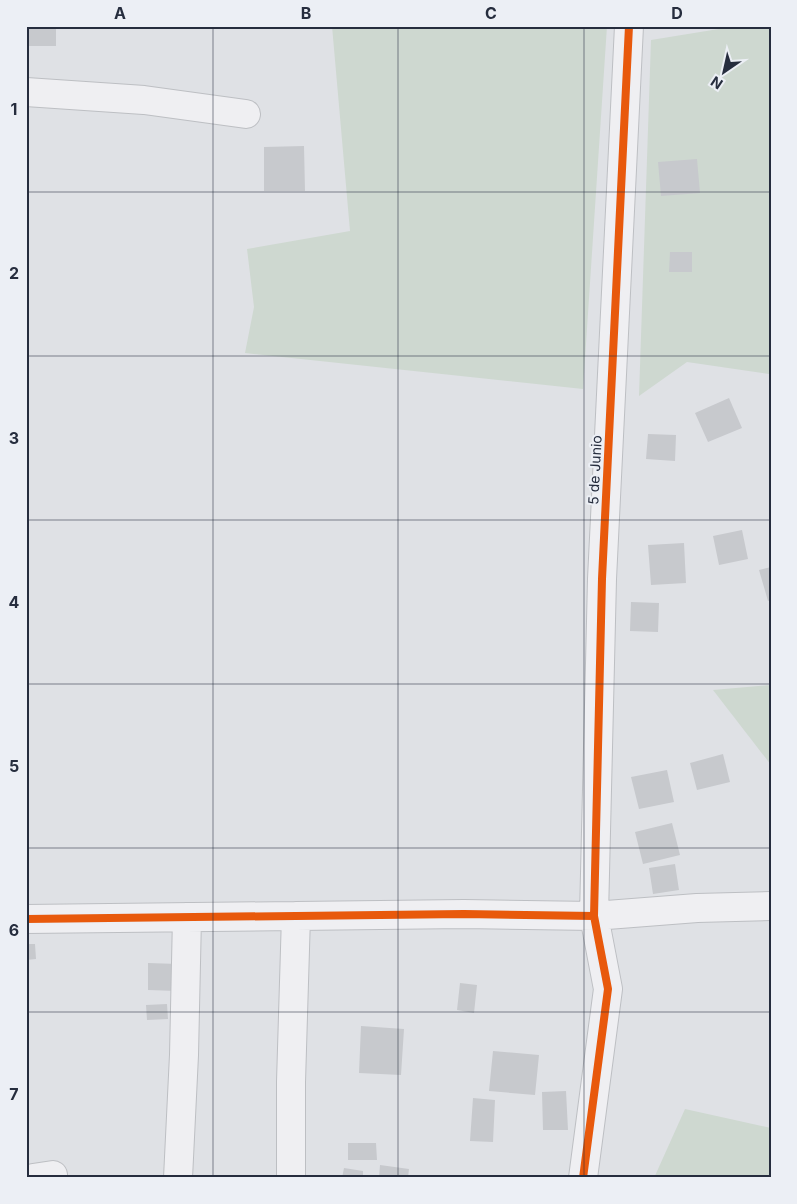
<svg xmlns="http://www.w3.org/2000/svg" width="797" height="1204" font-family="Inter,sans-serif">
<rect width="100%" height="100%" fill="#dfe1e5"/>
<path fill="#ced8d0" d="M332,26H607L583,389L245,353L254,307L247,249L350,231Z
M737,26H771V489H769V374L687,362L639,396L651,40Z
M771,685V765L713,690Z
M685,1109L771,1128V1178H654Z"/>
<path fill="#c7c9cd" d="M26,26H56V46H26Z
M304,146L305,191H264V147Z
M697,159L700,193L661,196L658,162Z
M670,252H692V272H669Z
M729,398L742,428L708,442L695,413Z
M648,434L676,435L675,461L646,459Z
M742,530L748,559L719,565L713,536Z
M684,543L686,583L651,585L648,545Z
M771,567V600L768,601L759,570Z
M631,602L659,603L658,632L630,631Z
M723,754L730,782L697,790L690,763Z
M667,770L674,802L639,809L631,777Z
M672,823L680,855L643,864L635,832Z
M675,864L679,890L653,894L649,868Z
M26,944H35L36,959L26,960Z
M148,963L178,964L177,991L148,990Z
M460,983L477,985L474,1013L457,1010Z
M167,1004L168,1019L147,1020L146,1005Z
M361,1026L404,1029L401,1075L359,1073Z
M493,1051L539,1055L535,1095L489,1091Z
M566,1091L568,1130H543L542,1092Z
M473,1098L495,1100L493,1142L470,1141Z
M348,1143H376L377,1160H348Z
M380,1165L409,1169L408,1178H379Z
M344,1168L363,1171V1178H342Z"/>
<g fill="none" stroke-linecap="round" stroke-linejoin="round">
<g stroke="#bdbfc3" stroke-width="30">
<path id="minor" d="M629,26L602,579L594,916L697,908L771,906
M26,92L144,100L246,114
M26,919L464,914L594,916L608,989L583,1178
M33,1178L53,1175
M178,1178L184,1055L187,917
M291,1178V1082L296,916"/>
</g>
<use href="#minor" stroke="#efeff2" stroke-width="28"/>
<g stroke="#eceff5" stroke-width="11">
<path id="cycleway" d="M594,916L602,579L629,26
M26,919L464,914L594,916L608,989L583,1178"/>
</g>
<use href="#cycleway" stroke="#e8590c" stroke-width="8"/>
</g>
<path fill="none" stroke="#262d3e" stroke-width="1" stroke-opacity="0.55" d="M213,26V1178M398,26V1178M584,26V1178M26,192H771M26,356H771M26,520H771M26,684H771M26,848H771M26,1012H771"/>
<g text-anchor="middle" stroke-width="4" stroke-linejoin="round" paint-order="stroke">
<g font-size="14" fill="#262d3e" stroke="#eceff5">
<text transform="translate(595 470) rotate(-87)" y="5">5 de Junio</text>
</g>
</g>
<rect width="797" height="1204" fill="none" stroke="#eceff5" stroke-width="55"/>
<g transform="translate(724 72) rotate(214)" stroke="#eceff5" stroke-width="4" paint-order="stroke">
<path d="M0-4L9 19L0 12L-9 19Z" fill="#262d3e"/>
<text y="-8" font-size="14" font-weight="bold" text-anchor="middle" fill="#262d3e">N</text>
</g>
<rect x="28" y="28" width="742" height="1148" fill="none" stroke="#262d3e" stroke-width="2"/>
<g font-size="16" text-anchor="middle" font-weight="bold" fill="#262d3e">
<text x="120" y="19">A</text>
<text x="306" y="19">B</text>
<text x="491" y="19">C</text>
<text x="677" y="19">D</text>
<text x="14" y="115">1</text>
<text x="14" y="279">2</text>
<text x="14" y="444">3</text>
<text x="14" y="608">4</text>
<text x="14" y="772">5</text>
<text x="14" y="936">6</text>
<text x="14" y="1100">7</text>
</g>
</svg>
